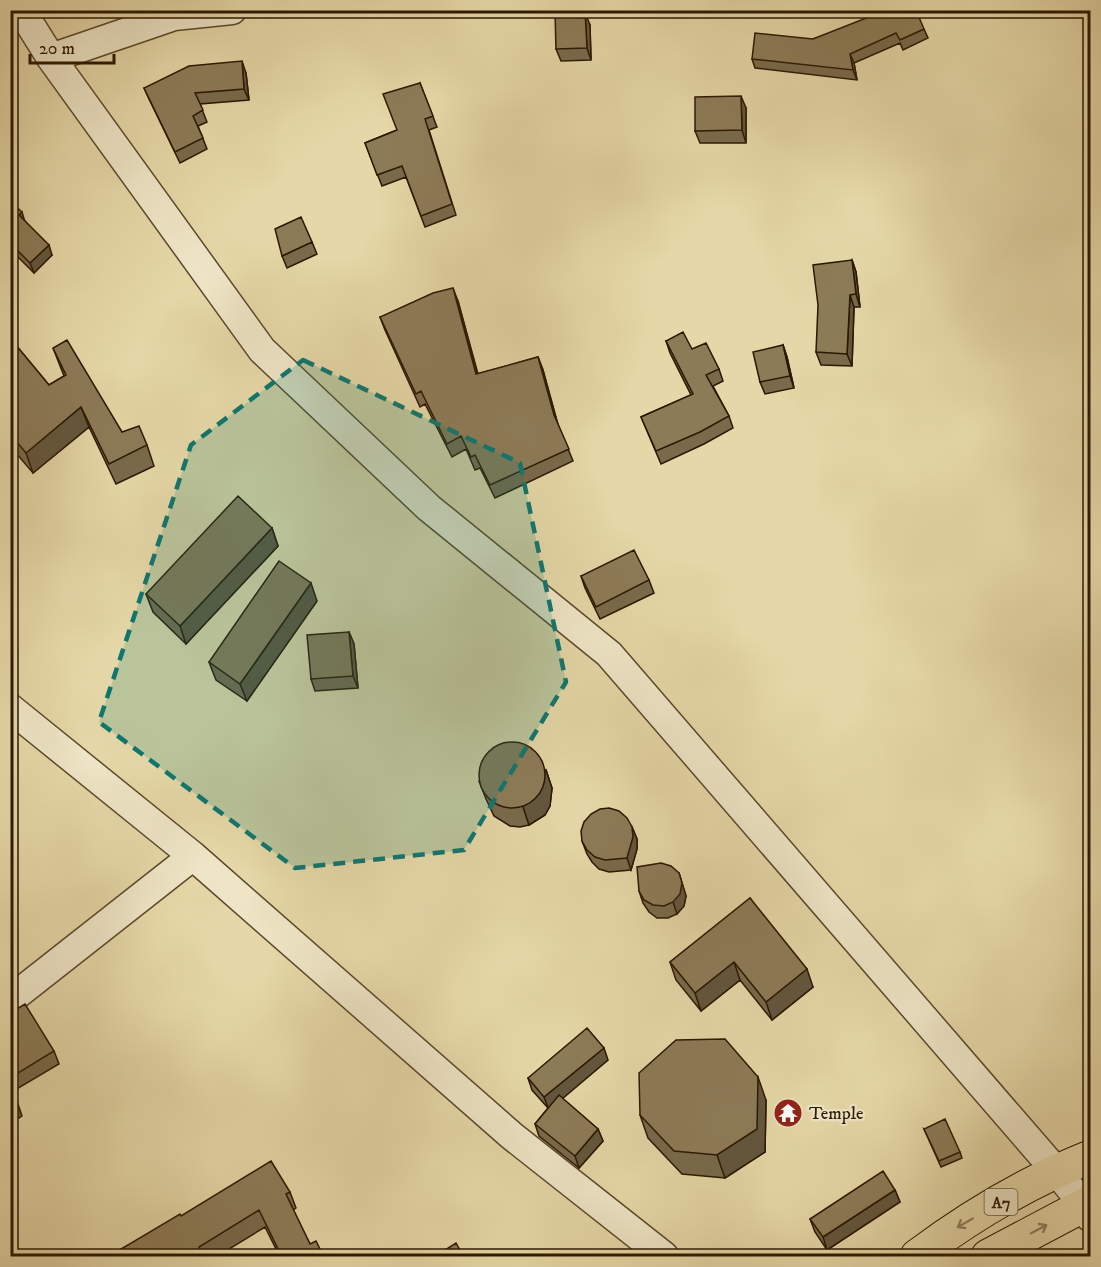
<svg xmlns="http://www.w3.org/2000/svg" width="1101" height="1267" font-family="'IM FELL DW Pica',serif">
<rect width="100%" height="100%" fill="#e5d7a7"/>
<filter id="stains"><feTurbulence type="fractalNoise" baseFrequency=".00333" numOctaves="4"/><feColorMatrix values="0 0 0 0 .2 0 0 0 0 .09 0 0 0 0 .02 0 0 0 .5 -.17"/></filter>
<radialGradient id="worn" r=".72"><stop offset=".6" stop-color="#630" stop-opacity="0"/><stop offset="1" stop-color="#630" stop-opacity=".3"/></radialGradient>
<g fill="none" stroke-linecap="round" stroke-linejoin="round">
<g stroke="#5a482a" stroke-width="31">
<path id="minor" d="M21,10L51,58L262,350L429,508L609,654L1056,1171L1084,1205L1090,1217
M51,58L174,16L232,10
M10,708L193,856L512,1136L664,1256
M10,1000L193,856"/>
</g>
<g stroke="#2b1800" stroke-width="35">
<path id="trunk" d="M917,1256C969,1217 1030,1181 1090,1157
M988,1256L1090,1202"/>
</g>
<use href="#minor" stroke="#eee5c6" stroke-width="28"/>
<use href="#trunk" stroke="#e5d7a7" stroke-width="33"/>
</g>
<path fill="#786a4b" stroke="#2b1800" stroke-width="1.5" d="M885,14L924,29L928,38L903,50L900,43L854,63L857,80L755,68L752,59L813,39Z
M590,25L591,60L561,61L556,49Z
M246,73L249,100L200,104L207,122L198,126L207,149L180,163L149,99L144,88Z
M420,83L437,127L429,130L456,215L425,227L406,177L382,186L365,143L397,130Z
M746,108V143H700L695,131Z
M10,201L25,221L52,255L34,273L10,249Z
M312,242L317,254L287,268L282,256Z
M852,260L856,272L860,307H854L852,366L821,365L816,352Z
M458,301L478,374L538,357L543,370L557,422L573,461L495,498L480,468L475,470L466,449L452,457L425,404L420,407L385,330L380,317Z
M10,338L49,385L64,376L53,348L122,432L147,445L154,466L116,484L89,427L33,473L10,446Z
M666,341L692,349L719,369L723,381L713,386L729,416L733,428L704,444L661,464L641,417L691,395L670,353Z
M783,345L787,357L794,388L765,394L760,382Z
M272,528L278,546L186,644L153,612L146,594Z
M581,576L649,580L654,593L600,619L585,588Z
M317,601L247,701L216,680L209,662Z
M349,632L354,644L358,688L315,691L311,679Z
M546,770L552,788L550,806L545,815L529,825L520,827L510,826L494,816L486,799L479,781Z
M632,827L637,839V849L631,870L609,872L599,869L592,862L587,854L582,841Z
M679,873L686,896L684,906L677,914L668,918H657L649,912L643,903L639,891Z
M750,898L813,987L772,1020L740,980L701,1011L676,980L670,962Z
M10,1013L54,1051L59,1064L10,1093Z
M608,1060L562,1098L598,1129L603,1141L579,1168L539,1136L535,1124L548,1108L532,1090L528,1078Z
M766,1100L765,1152L725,1178L682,1174L648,1138L640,1115Z
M924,1129L960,1152L962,1158L941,1167Z
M895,1190L900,1202L827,1250L815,1232L810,1219Z
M290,1192L296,1208L293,1210L310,1244L324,1257H280L265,1227L216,1257H117L116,1252L181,1216Z"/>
<path fill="#62563d" stroke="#2b1800" stroke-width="1.5" d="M585,12L590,25L591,60L587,48Z
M850,54L854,63L857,80L853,70Z
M242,61L246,73L249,100L244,89Z
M741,96L746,108V143L742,130Z
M22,212L25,222L19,215Z
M49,245L52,255L34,273L30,263Z
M852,260L856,272L860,307L856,294Z
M453,288L458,301L481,387L476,374Z
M850,295L854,307L852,366L847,354Z
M783,345L787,357L794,388L790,376Z
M538,357L543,370L559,428L554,415Z
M81,407L89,427L33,473L26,453Z
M272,528L278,546L186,644L180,626Z
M311,583L317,601L247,701L240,684Z
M349,632L354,644L358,688L353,676Z
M546,770L552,788L550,806L545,815L529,825L523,807Z
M632,827L637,839V849L631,870L627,858Z
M679,873L686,896L684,906L677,914L673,902Z
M734,962L740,980L701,1011L695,993Z
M807,969L813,987L772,1020L766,1002Z
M604,1048L608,1060L549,1110L544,1097Z
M758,1077L766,1100L765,1152L725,1178L717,1155Z
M18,1104L22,1116L10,1124V1109Z
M598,1129L603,1141L579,1168L575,1156Z
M895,1190L900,1202L827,1250L823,1237Z"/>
<path fill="#8c7b57" stroke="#2b1800" stroke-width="1.5" d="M893,10H916L924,29L900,40L896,33L850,54L853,70L752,59L755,33L813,39L884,11L885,14Z
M585,12L587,48L556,49L555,13Z
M242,61L244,89L195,93L203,110L193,116L203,138L175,152L144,88L189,66Z
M420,83L433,116L425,119L452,204L421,216L402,166L377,175L365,143L397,130L383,94Z
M741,96L742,130L695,131V97Z
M10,201L22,212L19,215L49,245L30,263L10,243Z
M301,217L312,242L282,256L275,229Z
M852,260L856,294L850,295L847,354L816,352L818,305L813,265Z
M453,288L476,374L538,357L554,415L569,449L490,485L475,455L471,457L461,436L447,444L421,391L416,394L380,317L433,293Z
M683,332L692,349L706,343L719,369L706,375L729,416L700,432L656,451L641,417L693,394L666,341Z
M10,338L49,385L66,375L53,348L67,340L122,432L139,426L147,445L109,464L81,407L26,453L10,434Z
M783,345L790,376L760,382L753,352Z
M238,496L272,528L180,626L146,594Z
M634,550L649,580L596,607L581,576Z
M279,561L311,583L240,684L209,662Z
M349,632L353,676L311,679L307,635Z
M479 775a33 33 0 1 1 66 0a33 33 0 1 1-66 0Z
M609,808L619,811L627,818L632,827L633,837L627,858L605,860L595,857L587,850L582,841L581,831L584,822L591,814L600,809Z
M661,863L671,866L679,873L682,883L680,894L673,902L664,906L653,905L644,900L639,891L637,867Z
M750,898L807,969L766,1002L734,962L695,993L670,962Z
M25,1004L54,1051L10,1078V1013Z
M587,1028L604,1048L544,1097L528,1078Z
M725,1039L758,1077L757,1129L717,1155L674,1151L640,1115L639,1073L676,1040Z
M10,1094L18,1104L10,1109Z
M559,1095L598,1129L575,1156L535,1124Z
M945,1119L960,1152L939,1161L924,1129Z
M271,1161L290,1192L286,1194L310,1244L316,1241L324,1257H282L259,1210L199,1247L202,1252L194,1257H118L116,1252L180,1214L181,1216Z
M883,1171L895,1190L823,1237L810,1219Z
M456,1243L464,1257H434Z"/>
<defs><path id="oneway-shaft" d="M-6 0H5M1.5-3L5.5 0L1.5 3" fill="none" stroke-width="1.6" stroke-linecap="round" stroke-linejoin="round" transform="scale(1.5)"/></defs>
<g stroke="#91815c">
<use href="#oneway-shaft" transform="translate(965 1223) rotate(150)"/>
<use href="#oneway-shaft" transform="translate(1039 1229) rotate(-28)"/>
</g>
<path fill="#0f766e" fill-opacity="0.2" stroke="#0f766e" stroke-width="4.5" stroke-dasharray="12 8" stroke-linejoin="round" d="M303,360L520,463L566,682L464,850L295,868L99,722L191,445Z"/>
<defs>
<g id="temple-disc" transform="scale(1.5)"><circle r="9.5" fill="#8f2418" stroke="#eee5c6"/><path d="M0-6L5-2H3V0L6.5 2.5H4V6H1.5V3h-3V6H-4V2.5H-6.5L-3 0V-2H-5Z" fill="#fff"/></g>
</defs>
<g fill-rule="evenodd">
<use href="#temple-disc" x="788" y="1113"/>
</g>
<g text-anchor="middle" stroke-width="4.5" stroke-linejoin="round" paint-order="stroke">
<rect fill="#eee5c6" stroke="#66563b" stroke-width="1.5" x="984.5" y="1189" width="33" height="26" rx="4.5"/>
<g font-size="16" font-weight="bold" fill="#2b1800">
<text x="1001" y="1208">A7</text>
</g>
<g font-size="18" fill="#2b1800" stroke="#eee5c6" text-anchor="start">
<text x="809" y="1119">Temple</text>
</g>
</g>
<rect width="1101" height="1267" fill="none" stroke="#e5d7a7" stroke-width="36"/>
<rect x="12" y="12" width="1077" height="1243" fill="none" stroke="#2b1800" stroke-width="3"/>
<rect x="18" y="18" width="1065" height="1231" fill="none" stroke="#2b1800" stroke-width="1.5"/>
<path d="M30 54v9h84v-9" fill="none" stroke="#2b1800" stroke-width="3"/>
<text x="39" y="54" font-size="18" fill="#2b1800" stroke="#eee5c6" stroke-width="4.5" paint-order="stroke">20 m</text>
<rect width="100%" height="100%" filter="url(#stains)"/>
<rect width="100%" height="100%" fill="url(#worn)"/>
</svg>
